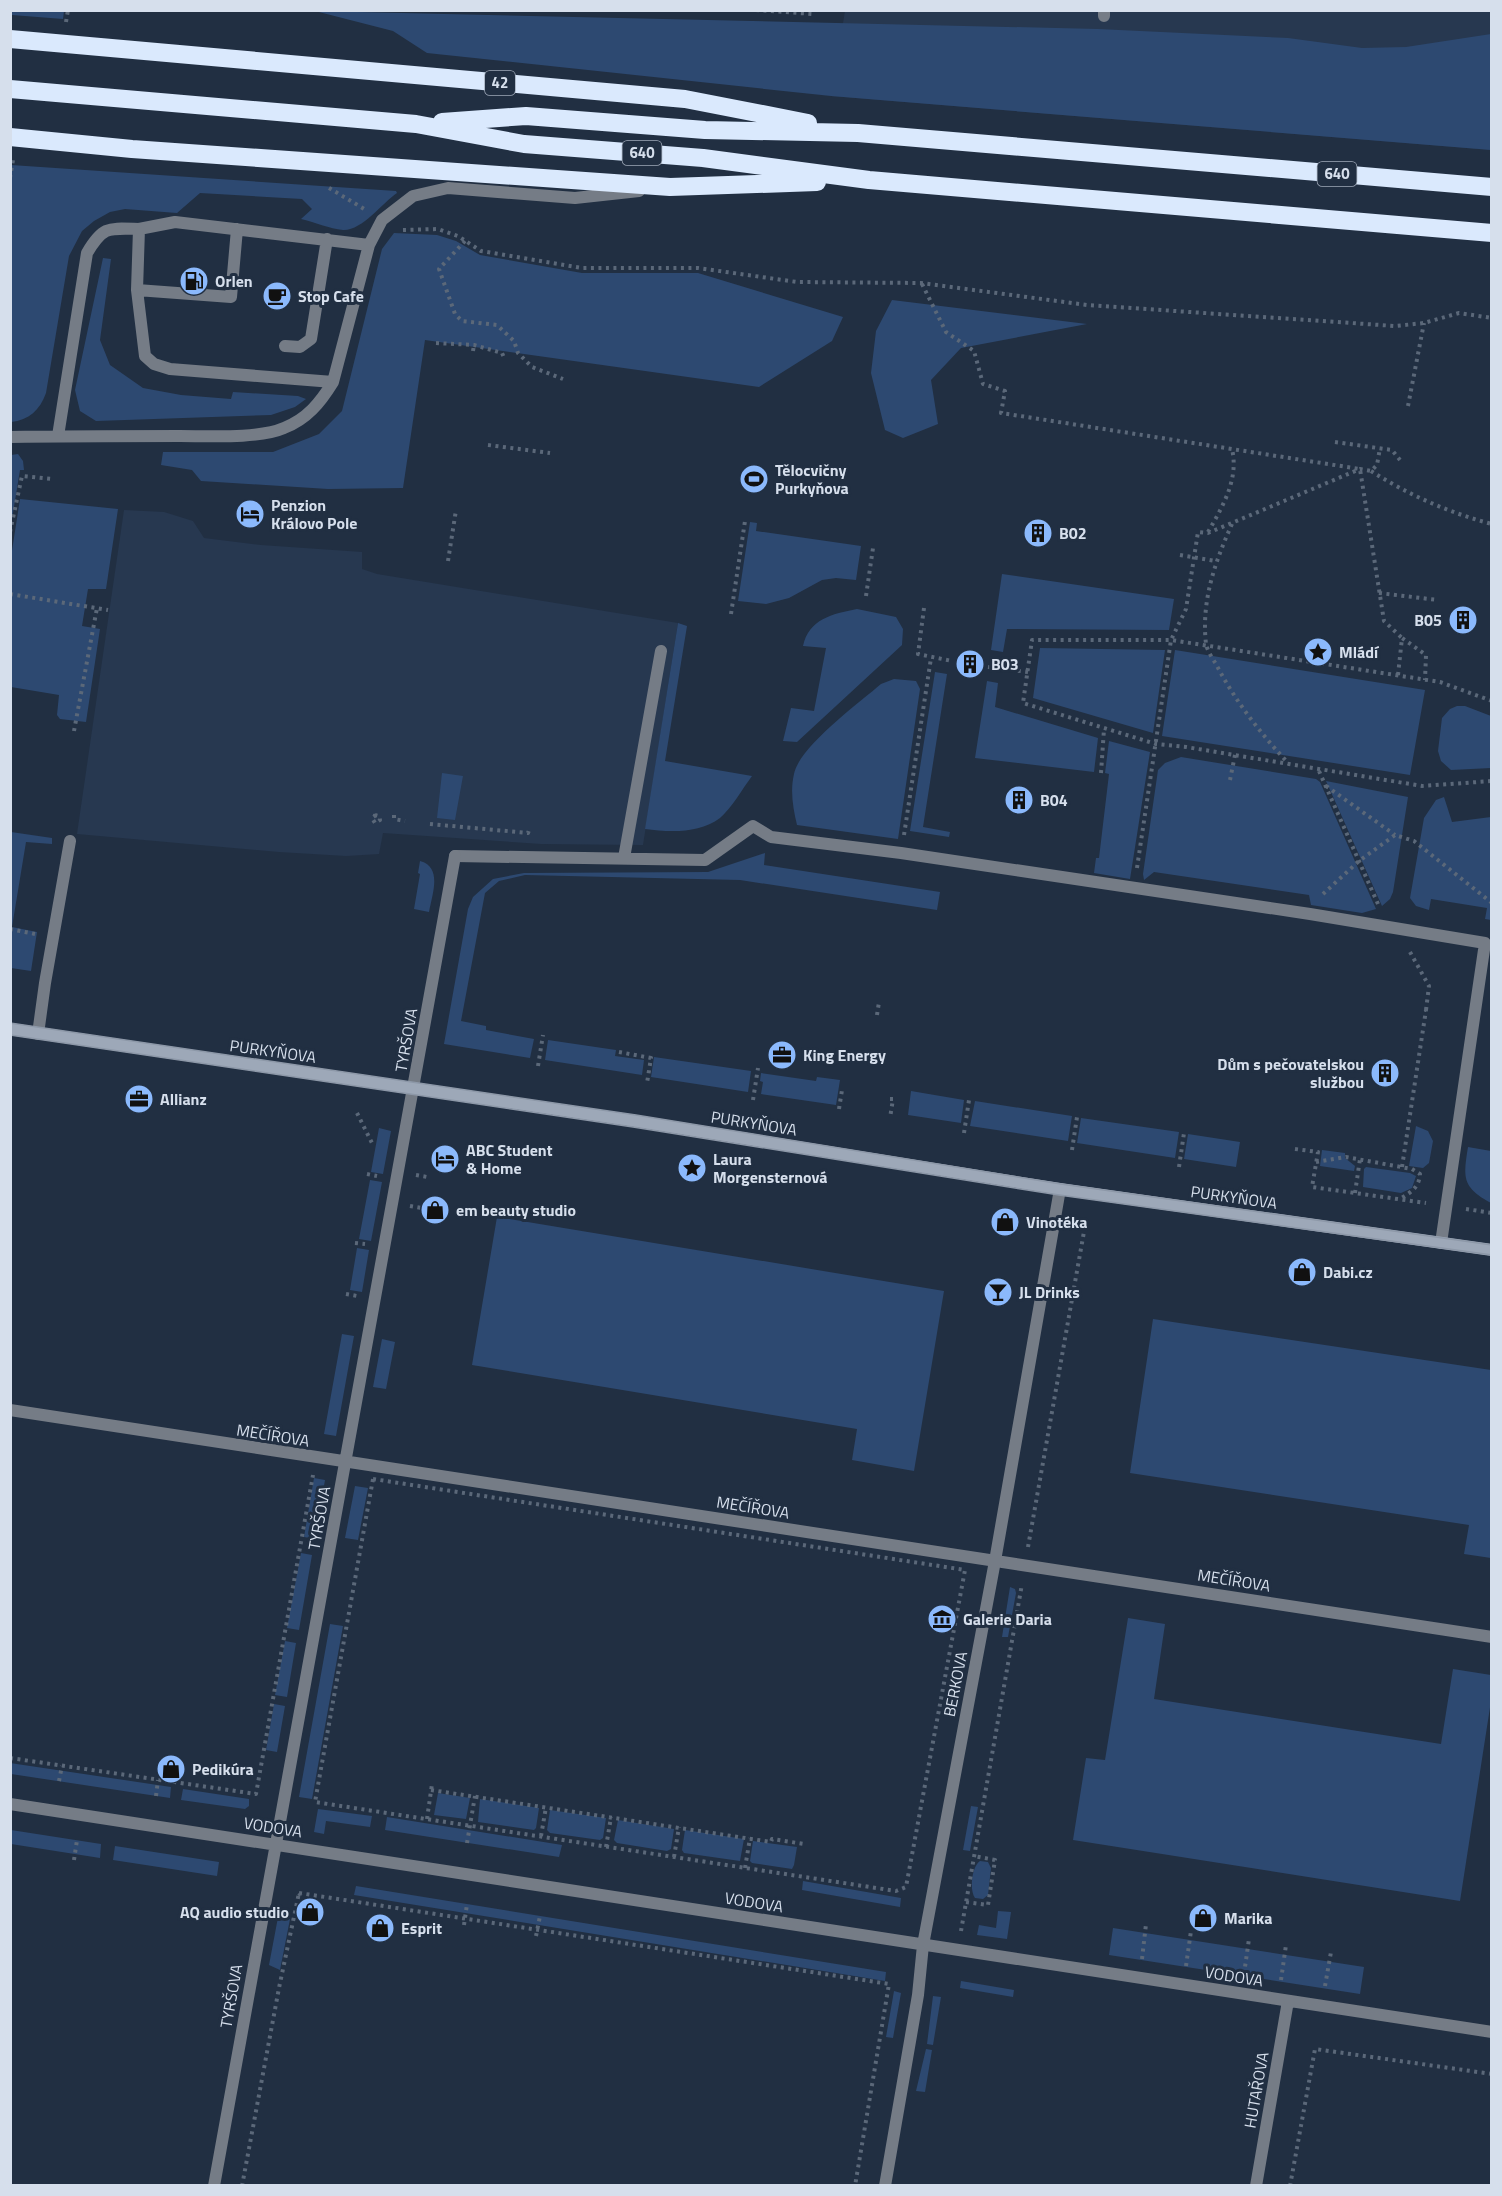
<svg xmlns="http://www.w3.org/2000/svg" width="1502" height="2196" font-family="'Titillium Web',sans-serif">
<rect width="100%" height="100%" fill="#212f42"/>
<path fill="#273850" d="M845,11H1491V150L831,96Z
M124,510L164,512L193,521L204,538L261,545L362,552V569L377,574L678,623L643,845L541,844L383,833L379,854L346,856L279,852L77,834Z"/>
<path fill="#2d4971" d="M11,11V10L64,11L63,19L12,15Z
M315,11L1098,29L1288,38L1362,48L1406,47L1491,34V150L831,96L427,53L393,31Z
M11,165L396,191L397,193C382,203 362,231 343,230C330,229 314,222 301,219L312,209L302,199L200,193L177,213L125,209L110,212L94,221L82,231L69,256L46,393C40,410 29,420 11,422Z
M394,233L437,235L456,241L480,255L582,273H698L843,317L832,341L759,387L425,340L403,488L328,489L201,481L192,470L161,465L163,452H273L319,434L342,411L382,249Z
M103,258L111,259L100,340L110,365L143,388L181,395L231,399L233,392L298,396L306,399L295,407L271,415L96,421L80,411L75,390Z
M892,300L1087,324L961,348L931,380L938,424L903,438L885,430L871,373L876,331Z
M18,454L23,461L24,470H20L11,525V455Z
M20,499L118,509L106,589H88L82,626L100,629L86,722L60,719L57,715L59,695L11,687V557Z
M750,522L757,523L756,531L861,546L856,580L836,578L822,580L789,598L766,604L738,601Z
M1002,574L1174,599L1169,630L1007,629L1003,652L991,650Z
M857,609L896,617L903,629L902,645L797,742L783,741L791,708L814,711L826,648L803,646C809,619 832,614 857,609Z
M678,623L687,626L665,761L752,776C743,788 731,809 720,818C699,834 669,832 645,829Z
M1040,648L1165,650L1153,733L1033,698Z
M1175,650L1425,690L1410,775L1162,736Z
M935,672L947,674L923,827L950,832L949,837L910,831Z
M894,679L916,681L920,689L898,839L797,825C793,808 790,791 794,774C799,747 859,703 881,684Z
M987,681L998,683L995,707L1098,738L1094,772L975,758Z
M1457,706H1465L1491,716V768L1451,770L1441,761L1438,751L1442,718L1450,709Z
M1109,741L1150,752L1130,879L1094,873L1096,858H1099L1109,774L1105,773Z
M1181,757L1316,779L1320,782L1376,909L1362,913L1311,905L1309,895L1154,872L1144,880L1143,874L1158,770L1165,763Z
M442,773L463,776L455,820L437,818Z
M1326,781L1408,797L1393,892L1390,899L1382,906Z
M1444,797L1452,822L1491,817V920L1485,919L1487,908L1431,899L1429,910L1416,906L1410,898L1424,818L1436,800Z
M11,832L52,838V844L26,842L12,927L37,932L31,971L11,968Z
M765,853L764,865L940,892L937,910L740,880L525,875L499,881L485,893L461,1021L486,1026V1030L534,1039L530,1058L444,1044L468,909L473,897L493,879L524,873L708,872Z
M420,861C443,867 432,895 429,912L414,909L420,874L418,873Z
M548,1040L616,1050L615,1056L644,1060L642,1075L545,1060Z
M654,1057L751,1071L748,1092L651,1077Z
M761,1073L816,1081L817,1077L840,1080L836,1105L761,1094L763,1082L760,1081Z
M911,1091L964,1100L961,1123L908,1115Z
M975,1101L1072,1116L1068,1141L970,1126Z
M1081,1118L1179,1132L1175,1158L1077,1143Z
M1416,1126L1428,1131L1433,1141L1429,1163L1423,1168L1409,1166Z
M379,1128L391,1131L383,1174L371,1172Z
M1188,1134L1240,1142L1236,1167L1184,1159Z
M1468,1147L1491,1151V1203C1462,1187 1463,1178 1468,1147Z
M1322,1150L1345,1153V1158L1355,1166L1354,1171L1320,1166Z
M1366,1167L1410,1173L1416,1176L1412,1188L1401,1193L1363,1187L1364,1169Z
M370,1180L382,1182L371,1241L359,1239Z
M497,1217L944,1291L914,1471L852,1460L857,1429L472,1365Z
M357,1248L369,1250L362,1292L350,1290Z
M1153,1319L1491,1370V1558L1464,1554L1469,1525L1130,1473Z
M342,1334L354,1336L336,1436L324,1434Z
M382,1339L395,1342L386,1389L373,1387Z
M314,1478L325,1480L315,1539L304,1537Z
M355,1486L368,1488L358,1540L345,1538Z
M301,1553L312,1555L299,1630L287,1628Z
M1010,1587L1015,1589L1016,1593L1008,1637H1002Z
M1128,1618L1165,1624L1154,1699L1441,1744L1453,1669L1491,1675V1701L1460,1901L1073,1840L1086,1758L1105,1760Z
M330,1624L343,1626L312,1799L299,1797Z
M285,1641L296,1643L287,1697L275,1695Z
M274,1704L285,1706L277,1752L266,1750Z
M10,1763L171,1787L170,1798L11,1774Z
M183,1789L249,1799V1806L245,1809L181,1800Z
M438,1793L470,1798L466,1819L434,1815Z
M480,1799L539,1808L536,1828L534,1830L478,1822Z
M971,1806L978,1807L970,1851L963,1850Z
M318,1809L372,1816L370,1827L326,1821L324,1834L314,1832Z
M550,1810L606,1818L603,1838L600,1840L550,1833L547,1830Z
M387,1817L562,1845L559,1857L385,1830Z
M618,1820L674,1829L671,1849L667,1851L617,1843L614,1840Z
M11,1830L101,1844L100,1858L11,1844Z
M685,1830L744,1839L740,1861L684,1853L682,1850Z
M753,1841L797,1847L794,1865L792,1869L752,1863L750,1861Z
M115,1846L219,1862L217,1876L113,1860Z
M980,1861L988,1862L991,1868L988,1895L983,1899L975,1898C969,1890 972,1866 980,1861Z
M803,1881L901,1898L900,1907L802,1890Z
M356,1886L886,1972L885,1981L354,1895Z
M998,1911L1011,1912L1007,1939L977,1935L979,1925L996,1928Z
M279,1912L291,1914L280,1970L269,1965Z
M1113,1928L1364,1967L1360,1994L1109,1955Z
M961,1981L1014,1990L1013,1997L960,1988Z
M894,1991L901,1993L893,2038L886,2037Z
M933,1996L941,1997L933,2045L927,2044Z
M926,2049L932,2050L925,2092L916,2091Z"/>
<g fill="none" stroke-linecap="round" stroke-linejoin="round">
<path stroke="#5b6879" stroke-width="4" stroke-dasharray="3 4.5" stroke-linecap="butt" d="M756,10L813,14L814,10
M66,22L68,10
M10,178L13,160
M329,188L366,210
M403,230L438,229L458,236L481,251L582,268H698L797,282L921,283L1087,305L1395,326L1424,323L1459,313L1492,318
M465,241L439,269L455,314L462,321L497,325L514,341L518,353L532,367L563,379
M922,284L946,332L974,351L983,384L1005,391L1001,413L1360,469L1384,621L1402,638
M436,343L474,345L502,353L505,360
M473,351L474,345
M1408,406L1424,323
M1335,442L1392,450L1400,460
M488,445L550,453
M1371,471C1407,494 1449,513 1492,524
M1232,524C1215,562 1201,601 1206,644C1207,650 1212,658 1216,664C1235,701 1261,734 1289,764
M10,532L22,476L52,479
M1208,532C1223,506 1239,479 1232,449
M1180,555L1216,561
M448,561L456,510
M1379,593L1438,600
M10,594L108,610
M866,596L873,548
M924,608L918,654L952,661
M731,614L745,521
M988,667L1028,672
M1398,675L1402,638L1426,655L1425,680
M1492,701L1440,682L1171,640H1032L1023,703L1156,744L1186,747L1422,786L1492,781
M74,731L97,608
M1319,771L1378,904
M1101,773L1104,729
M1230,780L1235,755
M1326,786L1395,835
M376,815L372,818L375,823L380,820L379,816L375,815L376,812
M394,815V819L405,821
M430,824L528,833L529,830
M904,835L931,658
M1137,868L1171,640L1186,609L1198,532L1208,533L1360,469L1371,471L1377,465L1380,448
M1323,894L1359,861L1395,835L1414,841L1492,903
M10,929L35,934
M1410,952L1429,986L1426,1010
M877,1015L879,1002
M619,1052L651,1058L647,1083
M538,1066L543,1035
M890,1099H893L890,1118
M753,1100L758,1068
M839,1109L842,1090L845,1091
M357,1113L372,1143
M964,1133L969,1100
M1295,1149L1318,1152L1312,1187L1426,1203
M1072,1150L1077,1117
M1316,1162L1346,1157L1412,1169L1420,1174C1419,1188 1411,1192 1400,1199
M1179,1167L1184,1133
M1402,1167L1426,1010H1424
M367,1174L377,1176
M416,1175L427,1177
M1355,1193L1360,1159
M410,1206L427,1209
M1466,1209L1492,1213
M355,1243L365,1244
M346,1294L357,1296
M373,1479L965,1570L906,1887L896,1891L315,1802Z
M1028,1547L1085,1226
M10,1758L256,1794L313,1475
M59,1781L62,1766
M431,1790L771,1842L772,1839L804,1844
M156,1796L158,1780
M427,1819L432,1784
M541,1836L546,1807
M467,1843L475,1796
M606,1847L611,1817
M674,1857L679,1827
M74,1860L77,1840
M745,1868L750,1838
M299,1893L889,1984L855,2186
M299,1893L304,1900
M966,1902L988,1905L995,1860L974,1856
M464,1925L467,1904
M961,1931L1022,1584
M536,1936L540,1916
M1142,1959L1146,1924
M1186,1966L1191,1931
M1244,1974L1249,1939
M1281,1980L1286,1945
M1325,1986L1331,1952
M242,2186L279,1988L299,1893
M1290,2186L1315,2049L1492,2074"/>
<path stroke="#757c86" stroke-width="12" d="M1104,16V10
M139,229L175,222L369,245
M137,290L145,356L154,364L170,369L333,382
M285,346L300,347L311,339L327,239
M58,436L87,253C103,226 108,228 139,229L137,290L231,297L237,229
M10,437C67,436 123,436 180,436C208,436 259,439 284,428C307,419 320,403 333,382L369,245L382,220L413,196L448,188L575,198L639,191
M455,856L705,860L753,826L771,837L901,853L1310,914L1485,943L1441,1243
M624,858L661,651
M38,1034L45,983L70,841"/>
<path stroke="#757c86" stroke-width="12" d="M10,1410L1492,1637
M10,1804L1492,2032
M214,2186L455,856
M885,2186L918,1995L923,1945L995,1561L1060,1189
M1256,2186L1288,2001"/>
<path stroke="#9da8b8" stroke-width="12" d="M10,1029L635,1121L1060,1189L1492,1250"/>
<path stroke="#dae9fd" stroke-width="18" d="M10,39L685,99L808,123
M10,89L416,124L524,144L703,158L869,180L1492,233
M442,122L526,116L705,130L858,133L1492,187
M10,137L132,149L670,187L817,182"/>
<path stroke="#8d98a8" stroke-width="1.5" d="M10,1023L636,1115L1061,1184L1492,1245
M10,1035L633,1127L1059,1195L1492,1255"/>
</g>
<defs>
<g id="fuel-disc" transform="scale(1.5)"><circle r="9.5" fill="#8bb9fc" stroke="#212f42"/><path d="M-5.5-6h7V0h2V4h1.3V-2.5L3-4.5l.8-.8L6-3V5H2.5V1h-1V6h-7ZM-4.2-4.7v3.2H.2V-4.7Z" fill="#111"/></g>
<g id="cafe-disc" transform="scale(1.5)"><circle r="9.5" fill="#8bb9fc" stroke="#212f42"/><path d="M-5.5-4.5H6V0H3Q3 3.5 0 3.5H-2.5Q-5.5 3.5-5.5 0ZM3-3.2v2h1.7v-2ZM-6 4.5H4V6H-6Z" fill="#111"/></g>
<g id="stadium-disc" transform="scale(1.5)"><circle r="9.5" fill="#8bb9fc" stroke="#212f42"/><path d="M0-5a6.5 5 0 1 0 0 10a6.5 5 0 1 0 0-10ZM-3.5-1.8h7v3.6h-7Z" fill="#111"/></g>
<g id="hotel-disc" transform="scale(1.5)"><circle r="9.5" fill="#8bb9fc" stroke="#212f42"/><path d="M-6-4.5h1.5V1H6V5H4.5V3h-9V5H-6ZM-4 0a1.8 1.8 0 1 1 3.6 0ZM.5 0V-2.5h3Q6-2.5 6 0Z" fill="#111"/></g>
<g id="building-disc" transform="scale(1.5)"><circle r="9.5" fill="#8bb9fc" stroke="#212f42"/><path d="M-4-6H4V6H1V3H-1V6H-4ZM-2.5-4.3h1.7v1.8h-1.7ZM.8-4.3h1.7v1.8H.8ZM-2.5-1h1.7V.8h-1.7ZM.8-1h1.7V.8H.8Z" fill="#111"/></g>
<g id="sight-disc" transform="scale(1.5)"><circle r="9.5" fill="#8bb9fc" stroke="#212f42"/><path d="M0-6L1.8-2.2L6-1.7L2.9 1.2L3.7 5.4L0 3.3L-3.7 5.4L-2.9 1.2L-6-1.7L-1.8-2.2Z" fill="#111"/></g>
<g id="office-disc" transform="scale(1.5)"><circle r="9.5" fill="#8bb9fc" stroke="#212f42"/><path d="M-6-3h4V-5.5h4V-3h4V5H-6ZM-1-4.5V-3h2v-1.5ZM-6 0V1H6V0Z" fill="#111"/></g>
<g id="shop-disc" transform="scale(1.5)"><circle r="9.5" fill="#8bb9fc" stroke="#212f42"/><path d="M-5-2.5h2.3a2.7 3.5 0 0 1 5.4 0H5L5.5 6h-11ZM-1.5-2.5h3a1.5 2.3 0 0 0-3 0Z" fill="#111"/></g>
<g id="bar-disc" transform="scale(1.5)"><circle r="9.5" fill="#8bb9fc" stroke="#212f42"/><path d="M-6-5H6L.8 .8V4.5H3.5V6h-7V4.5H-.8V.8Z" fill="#111"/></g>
<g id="museum-disc" transform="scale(1.5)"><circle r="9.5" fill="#8bb9fc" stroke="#212f42"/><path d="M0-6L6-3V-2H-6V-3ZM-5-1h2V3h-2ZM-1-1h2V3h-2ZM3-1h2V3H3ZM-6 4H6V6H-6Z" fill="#111"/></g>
</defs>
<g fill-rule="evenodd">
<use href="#fuel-disc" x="194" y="281"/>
<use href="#cafe-disc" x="277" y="296"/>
<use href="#stadium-disc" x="754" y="479"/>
<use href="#hotel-disc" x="250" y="514"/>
<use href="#building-disc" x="1038" y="533"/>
<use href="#building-disc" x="1463" y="620"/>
<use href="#sight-disc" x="1318" y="652"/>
<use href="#building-disc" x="970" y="664"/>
<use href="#building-disc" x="1019" y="800"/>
<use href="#office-disc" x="782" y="1055"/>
<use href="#building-disc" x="1385" y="1073"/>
<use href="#office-disc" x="139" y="1099"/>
<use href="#hotel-disc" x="445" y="1159"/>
<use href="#sight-disc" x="692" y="1168"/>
<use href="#shop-disc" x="435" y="1210"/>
<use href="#shop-disc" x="1005" y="1222"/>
<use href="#shop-disc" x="1302" y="1272"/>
<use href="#bar-disc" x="998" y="1292"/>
<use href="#museum-disc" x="942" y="1619"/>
<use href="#shop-disc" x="171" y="1769"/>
<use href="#shop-disc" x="310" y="1912"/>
<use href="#shop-disc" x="1203" y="1918"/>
<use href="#shop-disc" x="380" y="1928"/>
</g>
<g text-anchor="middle" stroke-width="6" stroke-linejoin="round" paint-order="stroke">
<g fill="#212f42" stroke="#a0aab9" stroke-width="1.5">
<rect x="485" y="71" width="30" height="24" rx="4.5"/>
<rect x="622.5" y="141" width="39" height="24" rx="4.5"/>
<rect x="1317.5" y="162" width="39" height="24" rx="4.5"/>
</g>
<g font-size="15" font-weight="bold" fill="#d6dfec">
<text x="500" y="88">42</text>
<text x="642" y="158">640</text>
<text x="1337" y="179">640</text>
</g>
<g font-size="16" font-weight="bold" fill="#d6dfec" stroke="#212f42" text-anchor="start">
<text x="215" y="287">Orlen</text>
<text x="298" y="302">Stop Cafe</text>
<text x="775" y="476">Tělocvičny<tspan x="775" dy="18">Purkyňova</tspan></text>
<text x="271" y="511">Penzion<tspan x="271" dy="18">Královo Pole</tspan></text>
<text x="1059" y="539">B02</text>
<text x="1442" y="626" text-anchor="end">B05</text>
<text x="1339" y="658">Mládí</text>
<text x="991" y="670">B03</text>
<text x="1040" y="806">B04</text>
<text x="803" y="1061">King Energy</text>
<text x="1364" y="1070" text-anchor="end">Dům s pečovatelskou<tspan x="1364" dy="18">službou</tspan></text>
<text x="160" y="1105">Allianz</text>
<text x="466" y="1156">ABC Student<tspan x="466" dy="18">&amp; Home</tspan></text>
<text x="713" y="1165">Laura<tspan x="713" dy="18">Morgensternová</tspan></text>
<text x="456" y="1216">em beauty studio</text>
<text x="1026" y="1228">Vinotéka</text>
<text x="1323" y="1278">Dabi.cz</text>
<text x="1019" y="1298">JL Drinks</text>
<text x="963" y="1625">Galerie Daria</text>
<text x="192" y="1775">Pedikúra</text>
<text x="289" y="1918" text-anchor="end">AQ audio studio</text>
<text x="1224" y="1924">Marika</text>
<text x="401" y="1934">Esprit</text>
</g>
<g font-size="16" fill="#d6dfec" stroke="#212f42">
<text transform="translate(406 1040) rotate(-80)" y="6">TYRŠOVA</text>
<text transform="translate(273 1051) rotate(8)" y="6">PURKYŇOVA</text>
<text transform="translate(754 1123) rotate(9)" y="6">PURKYŇOVA</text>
<text transform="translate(1234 1197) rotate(8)" y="6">PURKYŇOVA</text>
<text transform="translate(273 1435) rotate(9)" y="6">MEČÍŘOVA</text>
<text transform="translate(753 1507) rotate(9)" y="6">MEČÍŘOVA</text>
<text transform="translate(319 1518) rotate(-80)" y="6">TYRŠOVA</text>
<text transform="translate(1234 1580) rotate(9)" y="6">MEČÍŘOVA</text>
<text transform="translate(955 1684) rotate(-79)" y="6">BERKOVA</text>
<text transform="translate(273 1827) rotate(9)" y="6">VODOVA</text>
<text transform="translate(754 1902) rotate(9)" y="6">VODOVA</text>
<text transform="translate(1234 1976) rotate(9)" y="6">VODOVA</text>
<text transform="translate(231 1996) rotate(-80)" y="6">TYRŠOVA</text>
<text transform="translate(1256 2090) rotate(-80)" y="6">HUTAŘOVA</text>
</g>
</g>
<rect width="1502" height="2196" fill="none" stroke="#d6dfec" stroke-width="24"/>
</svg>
